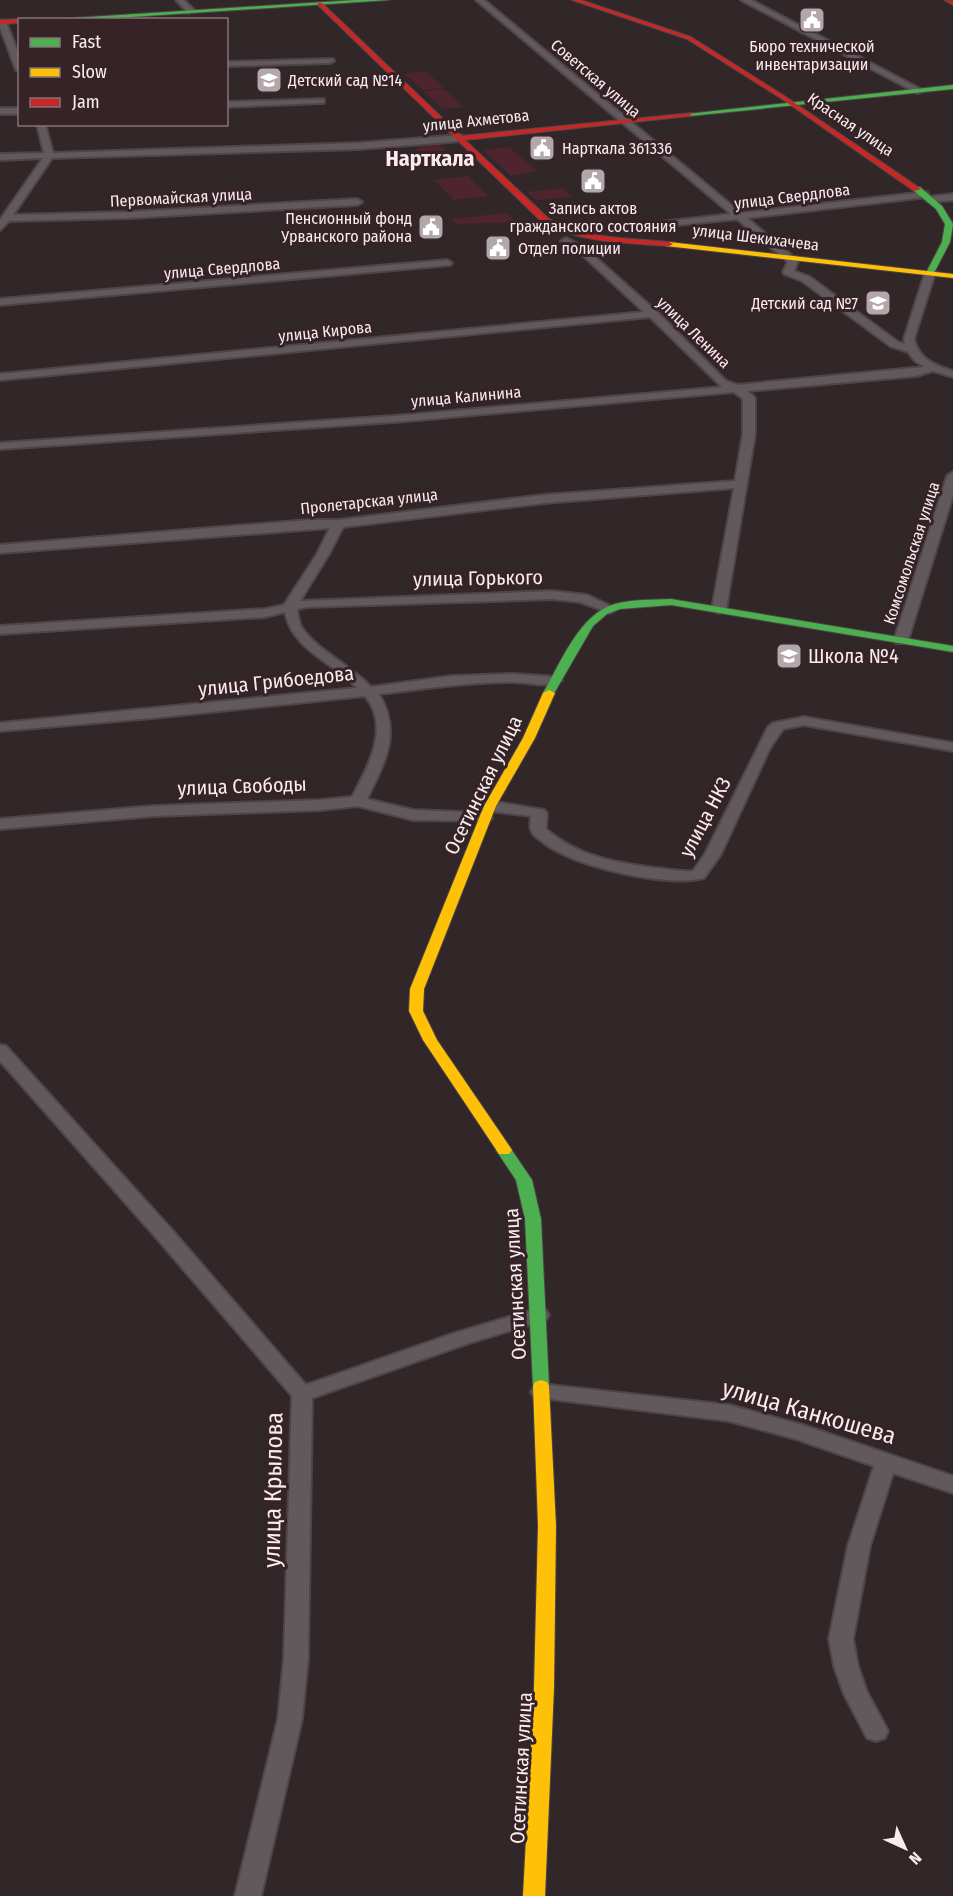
<svg xmlns="http://www.w3.org/2000/svg" width="953" height="1896" font-family="'Fira Sans Condensed',sans-serif">
<rect width="100%" height="100%" fill="#312729"/>
<path fill="#4e2431" d="M425,71L444,88L423,90L405,74Z
M444,89L464,107L443,109L424,91Z
M439,144L458,162L402,169C414,147 415,147 439,144Z
M509,147L537,171L511,176L483,150Z
M468,176L488,196L454,200L434,180Z
M562,188L572,197L536,200L527,192Z
M506,213L517,222L456,224L451,219Z"/>
<g fill="none" stroke-linecap="round" stroke-linejoin="round">
<g stroke="#4e4547" stroke-width="4">
<path id="street" d="M176,0H184L195,11L188,13Z
M476,0H484L741,213L925,192L928,193V197L953,194V200L930,202L927,201V197L747,218L796,259L798,261L794,271L810,277L898,342L905,344L904,339L925,273L934,271L935,273L914,339C919,359 934,365 953,371V377L933,371L916,376L748,391L755,398V434L726,609L719,613L712,609L734,488L544,503L343,527L329,554L300,601L552,591L587,595L617,609L610,613L580,602L552,599L308,607L297,609C298,615 299,623 302,628C319,652 351,665 371,687L452,676L512,674L560,677L562,680C553,689 525,682 513,682C467,682 424,689 379,694C402,733 385,762 367,799L413,810L484,813L489,815L492,818L489,821L413,820L358,806L320,810L154,816L0,829V819L154,806L320,800L352,797C368,767 391,727 365,696L152,718L0,731V723L357,688C333,662 292,650 285,612L265,617L0,634V626L265,609L284,605L317,554L330,528L0,553V545L310,520H338L544,495L735,481L743,434V399L734,392L407,421L0,449V443L407,415L722,387L650,317L0,380V374L644,312L578,251L563,243L561,241L566,238L584,247L657,312L726,381L737,385L924,367L915,361L908,352L890,346L802,281L784,274L783,272L788,262L737,219L658,227L656,225L661,222L731,214Z
M741,0H751L924,91L917,93Z
M0,20L6,22L20,58V72L16,70L0,27Z
M333,59L334,61L330,63L226,66V62Z
M324,99V103H321L226,107V102Z
M0,108H20V114H0Z
M37,124H45L53,153L359,143L461,135L465,138L461,141L359,149L52,158L13,215L128,212L357,199L362,202L357,205L128,218L9,221L0,230V220L43,158L0,160V154L44,153Z
M447,260L452,263L450,265L0,305V299Z
M953,472V495L908,640L906,643H896L894,640L947,476Z
M804,717L953,743V751L804,725L783,729L770,748L721,854L704,878C666,888 569,866 540,840C537,838 532,834 531,830C529,827 531,820 531,816L490,811L482,806L490,801L544,810L547,813L546,829C577,856 615,863 655,868C668,869 681,872 693,871L705,854L768,727L773,723Z
M0,1045L6,1046L173,1231L306,1385L455,1333L539,1308L546,1310L549,1315L546,1320L469,1343L312,1398L308,1658L302,1719L261,1896H235L278,1719L284,1658L292,1396L159,1241L0,1061Z
M541,1384L729,1405L806,1426L953,1476V1493L893,1473L870,1546L853,1639L858,1666L867,1692L888,1731L885,1738L876,1741L867,1738L844,1694L834,1666L829,1639L848,1546L874,1466L796,1439L729,1421L534,1397L531,1392L534,1387Z"/>
</g>
<g stroke="#4e4547" stroke-width="2">
<path id="fast" d="M355,0H389L85,20H42Z
M953,85V89L690,116L687,114Z
M914,187H920L942,206L953,224L950,242L934,273L930,275L926,273L942,242L945,224L936,209L914,191Z
M671,599L953,646V652L671,605L620,609L607,614L593,626L553,695H545L543,693C561,663 579,614 615,604C632,599 653,600 671,599Z
M504,1145L509,1146L532,1180L541,1219L549,1386L547,1390L541,1392L535,1390L533,1386L525,1219L516,1180L496,1150L499,1146Z"/>
</g>
<g stroke="#4e4547" stroke-width="2">
<path id="slow" d="M669,242L953,274V278L666,246V242Z
M549,690L555,693L535,738L496,806L424,989L423,1011L437,1040L512,1150L509,1154H499L423,1040L409,1011L410,989L484,806L523,738L543,693Z
M541,1380L547,1382L549,1386L556,1526L554,1687L545,1896H523L534,1687L538,1526L533,1386L535,1382Z"/>
</g>
<g stroke="#4e4547" stroke-width="2">
<path id="jam" d="M572,0H581L691,37L786,97L921,189L914,191L782,99L687,39Z
M944,0L953,1V5Z
M318,3H322L461,136L692,113L690,116L465,140L549,219C586,239 628,238 669,242L673,244L669,246C626,243 582,243 543,223L318,5Z
M20,19V23L0,24V20Z"/>
</g>
<use href="#street" fill="#61595b" fill-rule="evenodd"/>
<use href="#fast" fill="#4caf50" fill-rule="evenodd"/>
<use href="#slow" fill="#ffc107" fill-rule="evenodd"/>
<use href="#jam" fill="#c62828" fill-rule="evenodd"/>
</g>
<defs>
<g id="civic-square" transform="scale(1.35)"><rect x="-9" y="-9" width="18" height="18" rx="4" fill="#b3a7aa" stroke="#352327"/><path d="M-.6-6.5H3V-4.5H.6V-3L4-1V1h2V6H-6V1h2V-1L-.6-3ZM-1.2 2.5V6h2.4V2.5Z" fill="#fff"/></g>
<g id="school-square" transform="scale(1.35)"><rect x="-9" y="-9" width="18" height="18" rx="4" fill="#b3a7aa" stroke="#352327"/><path d="M0-5L7-2L0 1L-7-2ZM-4 1L0 2.5L4 1V4Q0 6-4 4Z" fill="#fff"/></g>
</defs>
<g fill-rule="evenodd">
<use href="#civic-square" x="812" y="20"/>
<use href="#school-square" x="269" y="80"/>
<use href="#civic-square" x="542" y="148"/>
<use href="#civic-square" x="593" y="181"/>
<use href="#civic-square" x="431" y="227"/>
<use href="#civic-square" x="498" y="248"/>
<use href="#school-square" x="878" y="303"/>
<use href="#school-square" x="789" y="656"/>
</g>
<g text-anchor="middle" stroke-width="6" stroke-linejoin="round" paint-order="stroke">
<g font-size="16" fill="#f9ecef" stroke="#352327" text-anchor="start">
<text x="812" y="52" text-anchor="middle">Бюро технической<tspan x="812" dy="18">инвентаризации</tspan></text>
<text x="288" y="86">Детский сад №14</text>
<text x="562" y="154">Нарткала 361336</text>
<text x="593" y="214" text-anchor="middle">Запись актов<tspan x="593" dy="18">гражданского состояния</tspan></text>
<text x="412" y="224" text-anchor="end">Пенсионный фонд<tspan x="412" dy="18">Урванского района</tspan></text>
<text x="518" y="254">Отдел полиции</text>
<text x="858" y="309" text-anchor="end">Детский сад №7</text>
</g>
<g font-size="16" fill="#f9ecef" stroke="#352327">
<text transform="translate(596 78) rotate(40)" y="6">Советская улица</text>
<text transform="translate(476 120) rotate(-6)" y="6">улица Ахметова</text>
<text transform="translate(851 124) rotate(34)" y="6">Красная улица</text>
<text transform="translate(792 196) rotate(-7)" y="6">улица Свердлова</text>
<text transform="translate(181 197) rotate(-3)" y="6">Первомайская улица</text>
<text transform="translate(756 237) rotate(7)" y="6">улица Шекихачева</text>
<text transform="translate(222 268) rotate(-5)" y="6">улица Свердлова</text>
<text transform="translate(325 331) rotate(-6)" y="6">улица Кирова</text>
<text transform="translate(694 332) rotate(44)" y="6">улица Ленина</text>
<text transform="translate(466 396) rotate(-5)" y="6">улица Калинина</text>
<text transform="translate(369 501) rotate(-6)" y="6">Пролетарская улица</text>
<text transform="translate(911 553) rotate(-72)" y="6">Комсомольская улица</text>
</g>
<g font-size="20" fill="#f9ecef" stroke="#352327">
<text transform="translate(478 578) rotate(-1)" y="7">улица Горького</text>
<text transform="translate(276 681) rotate(-6)" y="7">улица Грибоедова</text>
<text transform="translate(483 785) rotate(-64)" y="7">Осетинская улица</text>
<text transform="translate(242 786) rotate(-2)" y="7">улица Свободы</text>
<text transform="translate(705 817) rotate(-62)" y="7">улица НКЗ</text>
<text transform="translate(515 1284) rotate(-93)" y="7">Осетинская улица</text>
<text transform="translate(521 1768) rotate(-87)" y="7">Осетинская улица</text>
</g>
<g font-size="20" fill="#f9ecef" stroke="#352327" text-anchor="start">
<text x="808" y="663">Школа №4</text>
</g>
<g font-size="22" font-weight="bold" fill="#f9ecef" stroke="#352327">
<text x="430" y="166">Нарткала</text>
</g>
<g font-size="24" fill="#f9ecef" stroke="#352327">
<text transform="translate(809 1412) rotate(16)" y="8">улица Канкошева</text>
<text transform="translate(273 1490) rotate(-89)" y="8">улица Крылова</text>
</g>
</g>
<rect x="18" y="18" width="210" height="108" fill="#352327" stroke="#837377" stroke-width="1.5"/>
<rect x="30" y="38" width="30" height="9" fill="#4caf50" stroke="#837377" stroke-width="1.5"/>
<text x="72" y="48" font-size="18" fill="#f9ecef">Fast</text>
<rect x="30" y="68" width="30" height="9" fill="#ffc107" stroke="#837377" stroke-width="1.5"/>
<text x="72" y="78" font-size="18" fill="#f9ecef">Slow</text>
<rect x="30" y="98" width="30" height="9" fill="#c62828" stroke="#837377" stroke-width="1.5"/>
<text x="72" y="108" font-size="18" fill="#f9ecef">Jam</text>
<g transform="translate(905 1848) rotate(135)" stroke="#352327" stroke-width="4.5" paint-order="stroke">
<path d="M0-4.5L10 22L0 15L-10 22Z" fill="#f9ecef"/>
<text y="-9" font-size="16" font-weight="bold" text-anchor="middle" fill="#f9ecef">N</text>
</g>
</svg>
